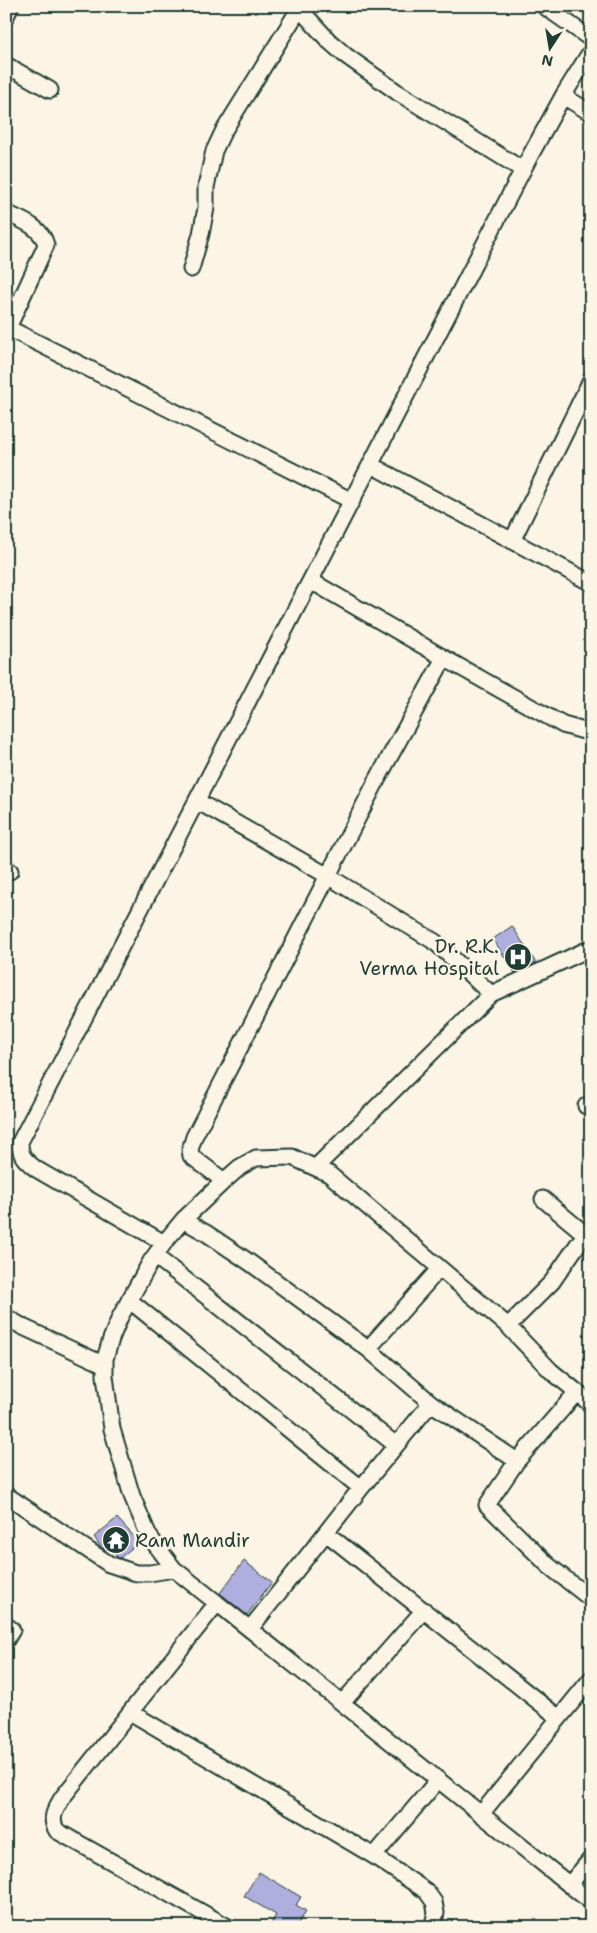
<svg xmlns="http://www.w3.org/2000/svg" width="597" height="1933" font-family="'Shantell Sans',sans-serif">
<rect width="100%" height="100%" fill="#fcf5e5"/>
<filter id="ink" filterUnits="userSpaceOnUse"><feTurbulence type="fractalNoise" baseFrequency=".02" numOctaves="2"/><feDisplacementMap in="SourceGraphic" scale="10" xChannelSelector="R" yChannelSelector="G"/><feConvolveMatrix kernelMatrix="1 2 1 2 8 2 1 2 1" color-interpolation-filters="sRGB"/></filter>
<g filter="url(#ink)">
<path fill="#b0aedf" stroke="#1f3d34" d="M512,926L536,963L515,973L493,939Z
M117,1518L139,1542L120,1558L117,1557L110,1547L106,1550L101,1547L94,1537Z
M244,1561L272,1582L247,1615L220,1593Z
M259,1872L301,1897L296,1905L306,1911L296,1927H269L276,1915L244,1896Z"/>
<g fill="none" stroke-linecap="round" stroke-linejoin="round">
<g stroke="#1f3d34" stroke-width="19">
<path id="minor" d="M297,6L329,41L345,55L397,92L523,170
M544,6L591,39
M6,16L11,6
M6,65L50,90
M563,96L591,113
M6,213C21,220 42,227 46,245L8,328
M191,269L201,234L206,208V187L214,151L223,132L301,6
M6,327L352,501
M371,465L591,583
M512,541L591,380
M311,581L444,658
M197,801L328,876L435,942L491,994
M6,869L10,871
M586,1106L591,1108
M316,1167L491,994L591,948
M224,1181L191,1156L190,1150L194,1137L377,780L444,658L563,725L591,733
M183,1220L206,1233L249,1262L368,1349L431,1403L517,1461
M164,1243L36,1169C25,1160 20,1157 20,1142L530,156L563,96L591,51
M155,1256L396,1445
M129,1300L361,1488
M6,1317L23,1327L105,1365
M508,1326L552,1282L585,1234L543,1199
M368,1349L440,1268
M577,1392L591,1405
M6,1495L109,1564L136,1573H150L174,1569
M326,1533L559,1718
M217,1603L174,1569L149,1536L132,1496L112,1429L105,1376V1359L111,1339L120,1317L151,1261L164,1243L183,1220L224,1181L240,1167L256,1158L292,1157L329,1174L508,1326L551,1371L577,1392L517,1461L487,1505L549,1566L591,1599
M6,1625L12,1630L6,1640
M250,1629L361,1488L431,1403
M342,1703L424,1610
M130,1712L374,1856L426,1891L434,1902L436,1913L432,1927
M481,1814L591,1679
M374,1856L438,1780
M569,1885L591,1859
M228,1927L57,1831C49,1819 55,1810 62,1798L217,1603L591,1902"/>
</g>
<use href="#minor" stroke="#fcf5e5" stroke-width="15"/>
</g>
</g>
<defs>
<g id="hospital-disc" transform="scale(1.4375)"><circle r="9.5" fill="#1f3d34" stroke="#fcf5e5"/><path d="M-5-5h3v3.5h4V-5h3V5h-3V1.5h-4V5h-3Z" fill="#fff"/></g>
<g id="temple-disc" transform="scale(1.4375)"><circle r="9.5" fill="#1f3d34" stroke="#fcf5e5"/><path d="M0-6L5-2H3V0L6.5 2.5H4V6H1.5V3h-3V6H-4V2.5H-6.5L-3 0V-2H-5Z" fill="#fff"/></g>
</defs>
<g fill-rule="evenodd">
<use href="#hospital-disc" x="518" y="957"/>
<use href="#temple-disc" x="116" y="1540"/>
</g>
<g text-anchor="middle" stroke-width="5" stroke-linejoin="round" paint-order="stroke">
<g font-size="19" fill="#1f3d34" stroke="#fcf5e5" text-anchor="end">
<text x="499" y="953">Dr. R.K.<tspan x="499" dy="22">Verma Hospital</tspan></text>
<text x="135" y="1547" text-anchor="start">Ram Mandir</text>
</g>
</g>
<rect width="597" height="1933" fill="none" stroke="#fcf5e5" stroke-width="25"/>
<rect x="12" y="12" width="572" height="1908" fill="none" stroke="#1f3d34" stroke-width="2" filter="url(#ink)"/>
<g transform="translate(550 48) rotate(192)" stroke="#fcf5e5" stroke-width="4" paint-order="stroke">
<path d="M0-4L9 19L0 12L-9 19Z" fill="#1f3d34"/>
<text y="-8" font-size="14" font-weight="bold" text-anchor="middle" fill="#1f3d34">N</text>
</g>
</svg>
